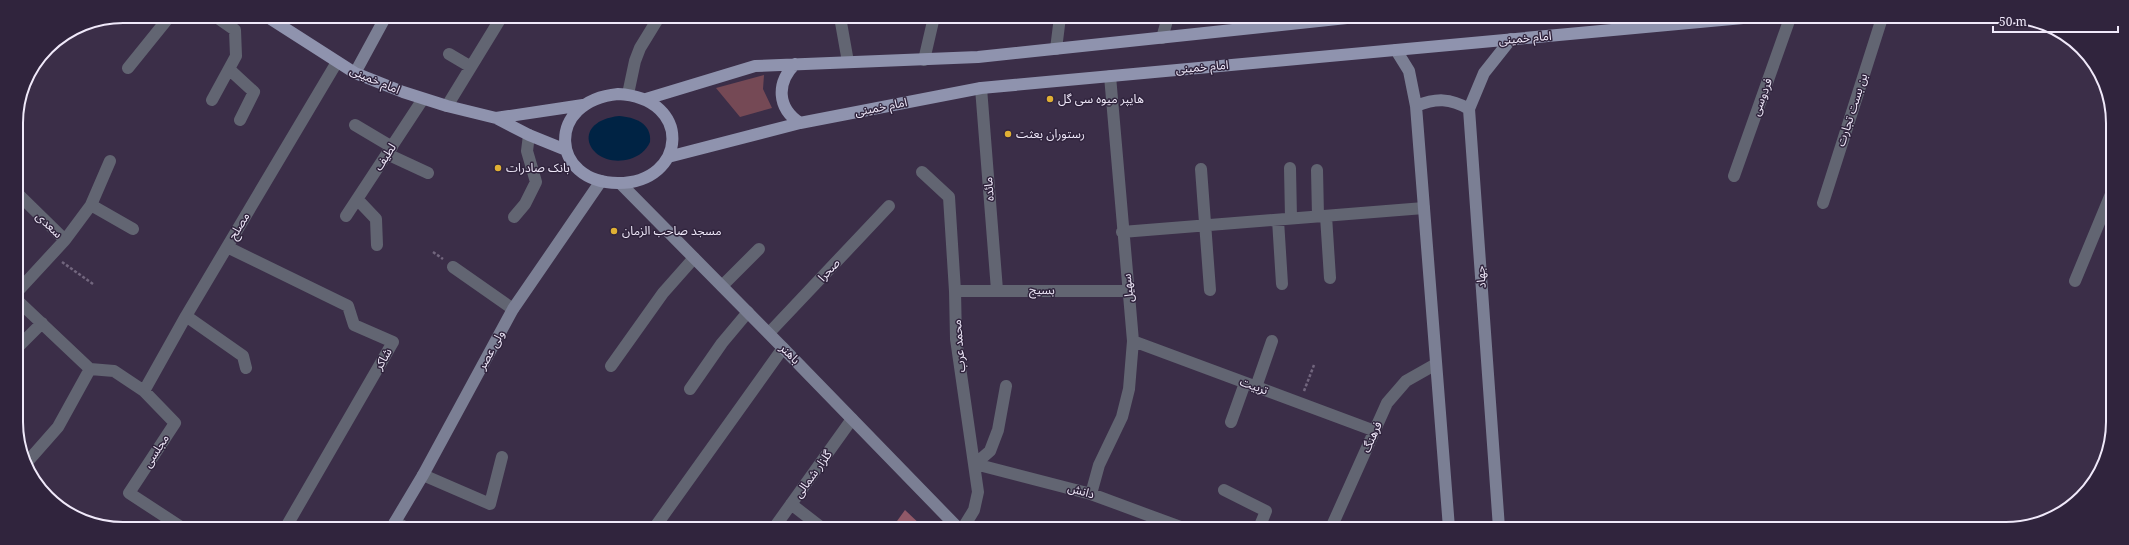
<svg xmlns="http://www.w3.org/2000/svg" width="2129" height="545" font-family="'Noto Serif','Noto Sans Arabic',serif">
<rect width="100%" height="100%" fill="#3b2e48"/>
<path fill="#754955" d="M764,75L763,89L772,108L740,117L716,88Z"/>
<path fill="#905968" d="M905,510L924,528H892Z"/>
<path fill="#002344" d="M619,116C634,117 652,123 650,142C646,151 639,156 630,159C589,170 567,122 619,116Z"/>
<g fill="none" stroke-linecap="round" stroke-linejoin="round">
<path stroke="#72667e" stroke-width="2.5" stroke-dasharray="3 2" stroke-linecap="butt" d="M433,252L443,259
M62,262L93,284
M1304,391L1314,365"/>
<path stroke="#626572" stroke-width="12" d="M840,17L848,62
M1162,38L1168,17
M1056,49L1060,17
M449,54L471,67
M924,60L934,17
M128,68L170,16
M230,70L254,92L240,120
M981,88L997,290
M628,94L635,61L640,48L659,17
M212,100L236,56L235,30L215,16
M447,106L499,21
M355,125L392,147
M387,154L428,173
M1290,168L1291,218
M1201,169L1210,290
M1317,170L1318,216
M922,172L949,197L955,291L956,339L978,492L974,510L963,528
M1734,176L1790,18
M17,193L65,240L17,292
M357,199L376,219L377,245
M1823,203L1882,18
M91,205L133,229
M346,216L423,99
M1326,216L1330,278
M514,217L525,204L536,182L527,151L529,135
M1278,220L1282,284
M1122,232L1424,208
M65,240L91,205L110,161
M227,247L348,306L354,325L393,342L286,527
M453,267L513,309
M2075,281L2111,194
M722,286L759,249
M955,291H1128
M17,300L90,369
M186,316L243,356L246,368
M769,333L889,206
M1133,341L1375,431
M18,347L42,323
M611,366L663,293L694,258
M90,369L114,371L144,391L175,423L129,493L181,527
M1256,387L1272,341
M690,389L722,343L748,312
M144,391L186,316L337,62
M1231,422L1245,383
M28,461L58,427L90,369
M975,464L1091,494L1183,528
M975,464L990,451L998,430L1006,386
M423,475L490,504L502,457
M1224,490L1266,511L1259,528
M1091,494L1099,465L1122,417L1129,389L1133,341L1110,76
M791,504L822,528
M395,522L405,527
M655,527L783,348
M774,528L852,419
M1331,528L1387,403L1406,381L1436,364"/>
<path stroke="#7b7f94" stroke-width="12" d="M1396,50L1409,71L1416,106L1449,528
M355,73L386,16
M1416,106C1436,98 1450,98 1469,109
M620,183L783,348L958,528
M392,527L423,475L513,309L601,181
M1499,528L1469,109L1484,73L1511,39"/>
<path stroke="#8f93ae" stroke-width="12" d="M266,16L355,73L403,92L447,106L496,118L529,135L566,150
M795,64C776,83 777,108 800,123
M618,94C694,98 687,183 618,183C550,183 545,101 618,94Z
M646,99L755,66L978,57L1356,17
M496,118L583,105
M668,157L800,123L981,88L1743,18"/>
</g>
<g fill="#e0b034" stroke="#30243d" stroke-width="1.5">
<circle cx="1050" cy="99" r="4"/>
<circle cx="1008" cy="134" r="4"/>
<circle cx="498" cy="168" r="4"/>
<circle cx="614" cy="231" r="4"/>
</g>
<g text-anchor="middle" stroke-width="3" stroke-linejoin="round" paint-order="stroke">
<g font-size="12" fill="#f0e9fa" stroke="#30243d">
<text transform="translate(1525 38) rotate(-5)" y="4">امام خمینی</text>
<text transform="translate(1202 67) rotate(-5)" y="4">امام خمینی</text>
<text transform="translate(375 80) rotate(23)" y="4">امام خمینی</text>
<text transform="translate(1762 97) rotate(-70)" y="4">فردوسی</text>
<text transform="translate(881 107) rotate(-11)" y="4">امام خمینی</text>
<text transform="translate(1852 110) rotate(-72)" y="4">بن بست تجارت</text>
<text transform="translate(385 157) rotate(-57)" y="4">لطیف</text>
<text transform="translate(989 189) rotate(-94)" y="4">مائده</text>
<text transform="translate(49 225) rotate(44)" y="4">سعدی</text>
<text transform="translate(239 226) rotate(-59)" y="4">مصلح</text>
<text transform="translate(829 270) rotate(-47)" y="4">صحرا</text>
<text transform="translate(1481 277) rotate(-94)" y="4">جهاد</text>
<text transform="translate(1128 288) rotate(-96)" y="4">سهیل</text>
<text transform="translate(1042 290) rotate(1)" y="4">بسیج</text>
<text transform="translate(959 346) rotate(-95)" y="4">محمد عرب</text>
<text transform="translate(491 350) rotate(-61)" y="4">ولی عصر</text>
<text transform="translate(790 354) rotate(46)" y="4">باهنر</text>
<text transform="translate(383 359) rotate(-60)" y="4">شاکر</text>
<text transform="translate(1254 386) rotate(20)" y="4">تربیت</text>
<text transform="translate(1372 437) rotate(-66)" y="4">فرهنگ</text>
<text transform="translate(156 451) rotate(-57)" y="4">مجلسی</text>
<text transform="translate(813 474) rotate(-54)" y="4">گلزار شمالی</text>
<text transform="translate(1081 491) rotate(16)" y="4">دانش</text>
</g>
<g font-size="12" fill="#f0e9fa" stroke="#30243d" text-anchor="start">
<text x="1058" y="103">هایپر میوه سی گل</text>
<text x="1016" y="138">رستوران بعثت</text>
<text x="506" y="172">بانک صادرات</text>
<text x="622" y="235">مسجد صاحب الزمان</text>
</g>
</g>
<path d="M0 0H2129V545H0ZM123 23H2006A100 100 0 0 1 2106 123V422A100 100 0 0 1 2006 522H123A100 100 0 0 1 23 422V123A100 100 0 0 1 123 23Z" fill="#30243d" fill-rule="evenodd"/>
<path fill="none" stroke="#f0e9fa" stroke-width="2" d="M123 23H2006A100 100 0 0 1 2106 123V422A100 100 0 0 1 2006 522H123A100 100 0 0 1 23 422V123A100 100 0 0 1 123 23Z"/>
<path d="M1993 26v6h125v-6" fill="none" stroke="#f0e9fa" stroke-width="2"/>
<text x="1999" y="26" font-size="12" fill="#f0e9fa" stroke="#30243d" stroke-width="3" paint-order="stroke">50 m</text>
</svg>
